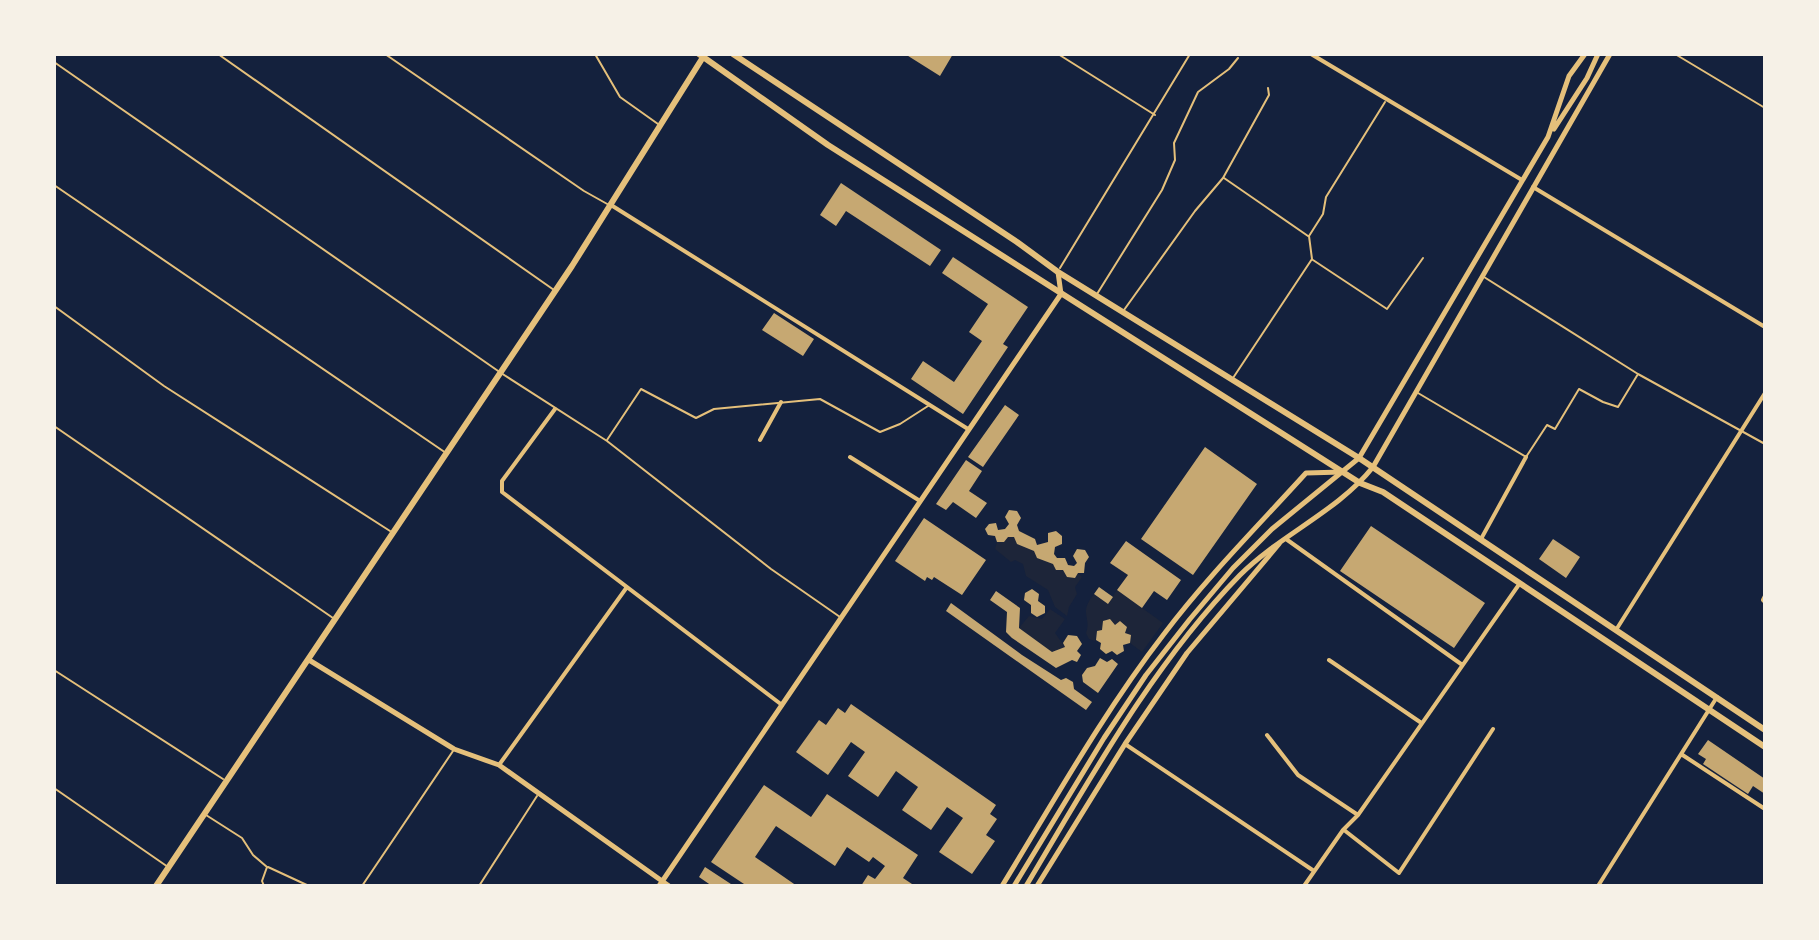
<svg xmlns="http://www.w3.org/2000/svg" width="1819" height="940" font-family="'Work Sans',sans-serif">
<rect width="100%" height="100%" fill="#14213d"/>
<path fill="#1d2539" d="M1008,537H1014L1017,544L1034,551L1037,558L1053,564L1057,570H1063L1067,577L1075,578L1078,573L1082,577L1075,587L1077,594L1069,607L1067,616L1055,607L1048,590L1026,576L1023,564L1015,560L1011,562L995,549L997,542H1004Z
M1117,590L1163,623L1142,652L1130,643L1131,635L1125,633L1127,627L1120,621L1115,625L1110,619L1102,630L1097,631L1095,641L1089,639L1086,633C1092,617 1078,614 1094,594L1108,604Z
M1050,609L1065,619L1055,633L1065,647L1052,652L1019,628L1029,616L1042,619Z"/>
<path fill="#c6a872" d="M905,54H953L940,76Z
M841,183L941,250L930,266L846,211L836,226L820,215Z
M953,257L1028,307L1003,344L1008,347L963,414L911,379L923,361L954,382L982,341L969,332L988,304L942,273Z
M774,313L814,339L803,356L762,330Z
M1005,405L1019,415L983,467L968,457Z
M1205,447L1257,484L1193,575L1141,539Z
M966,460L982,471L969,491L987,503L976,518L953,502L946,510L936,504Z
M1009,510L1017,511L1021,518L1017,525L1019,531L1035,539L1037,545L1048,542V533L1056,531L1062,536V544L1055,547L1054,554L1057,558H1065L1068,565L1074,566L1077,563L1073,556L1077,549L1085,550L1089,557L1085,563L1084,573H1078L1075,578L1067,577L1063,570H1056L1053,564L1037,558L1034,551L1017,544L1014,537H1008L1004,542H997L995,536L988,535L985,529L989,524L996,523L998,530L1005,529L1009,524L1005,517Z
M924,518L986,560L962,595L934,577L932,580L927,577L925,581L895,561Z
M1371,526L1485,603L1454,648L1340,571Z
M1553,539L1580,557L1566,578L1539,559Z
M1126,541L1181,580L1167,600L1154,591L1142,608L1117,590L1128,575L1110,563Z
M1099,587L1113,597L1108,604L1094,594Z
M1032,589L1039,594L1038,601L1045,606V613L1037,617L1031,613V605L1024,600L1025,593Z
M996,591L1020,608L1019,628L1052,652L1065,647L1063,643L1068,635L1077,636L1082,644L1077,651L1081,655L1077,662L1072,660L1056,668L1012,638L1006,632L1007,612L990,600Z
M951,603L1022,655L1061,680L1066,678L1073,682L1074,689L1092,702L1086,710L946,611Z
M1110,619L1115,625L1120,621L1127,627L1125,633L1131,635L1130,643L1123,645L1124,651L1117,655L1112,651L1106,654L1100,649L1101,643L1096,640L1097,631L1102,630L1103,621Z
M1100,658L1107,662L1112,659L1118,664L1098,693L1083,682L1082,675L1087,668L1095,666Z
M851,704L996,805L990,814L997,819L986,835L995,841L972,874L939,852L963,818L947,807L931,830L902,810L918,787L896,771L878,797L848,776L865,752L851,742L828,775L796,752L819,720L826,725L838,708L845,713Z
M1708,740L1765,779V794L1753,786L1748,794L1703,764L1706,759L1698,754Z
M764,785L811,817L827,794L918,855L903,878L915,886H861L868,875L875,879L885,866L873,857L869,862L847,847L835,866L776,826L755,857L797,886H747L711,862Z
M705,867L734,886H712L699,877Z"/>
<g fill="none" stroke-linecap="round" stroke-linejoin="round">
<path stroke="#e5c07b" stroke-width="2" d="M218,54L554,290
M385,54L584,191L609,205
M595,54L620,97L658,124
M1058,54L1155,115
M1675,54L1765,108
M54,62L501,373L607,441L771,569L840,617
M1224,178L1308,236
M54,185L446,453
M1313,260L1387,309L1423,258
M1060,268L1190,54
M1484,277L1638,374L1765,444
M1097,294L1162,190L1175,160L1174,143L1198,92L1229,69L1238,58
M54,306L164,386L390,531
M1124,310L1195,211L1223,178L1269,95L1268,88
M1233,378L1312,259L1309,236L1323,214L1326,197L1385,102
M1418,393L1526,457L1547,425L1555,429L1579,389L1603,402L1618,407L1638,374
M54,426L333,618
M607,440L641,389L696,418L714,409L820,399L880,432L900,424L928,406
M54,670L223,779
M54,788L168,867
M206,815L242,838L253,855L267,867L262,881L264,886
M268,867L309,886
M362,886L453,751
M479,886L537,796"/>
<path stroke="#e5c07b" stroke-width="4" d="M1311,54L1522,180
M1533,187L1765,327
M611,205L968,429
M555,409L502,481V492L782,705
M760,440L781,402
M850,457L920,501
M1286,539L1461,664
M1481,539L1526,457
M1765,596L1763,600L1765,602
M1616,630L1765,393
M1329,660L1420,722
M1267,735L1298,775L1358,815
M1125,744L1314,871
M1681,754L1765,809
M499,765L627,587
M1344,830L1399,873L1493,729
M1304,886L1343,830L1358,815L1520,583
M1598,886L1717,697"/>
<path stroke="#e5c07b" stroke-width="5" d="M309,660L454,749L499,765L669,886
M659,886L1061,294L1058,272
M1002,886C1054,801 1103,713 1164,634C1207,577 1258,526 1306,473L1342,472
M1037,886L1125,744L1187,653L1279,544"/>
<path stroke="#e5c07b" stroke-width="5" d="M1554,129L1587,78L1598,54
M1014,886L1104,738L1146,675L1190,619L1233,568L1272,529L1359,458L1548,137L1569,76L1585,54
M1026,886C1090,779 1152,665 1240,575C1280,535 1338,511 1373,467L1610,54"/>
<path stroke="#e5c07b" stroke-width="6" d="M699,54L828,145L1360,483L1383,492L1765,747
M733,54L1017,242L1058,272L1359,458L1765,730
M156,886L572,266L705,54"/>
</g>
<rect width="1819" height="940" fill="none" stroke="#f6f1e7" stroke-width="112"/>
</svg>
